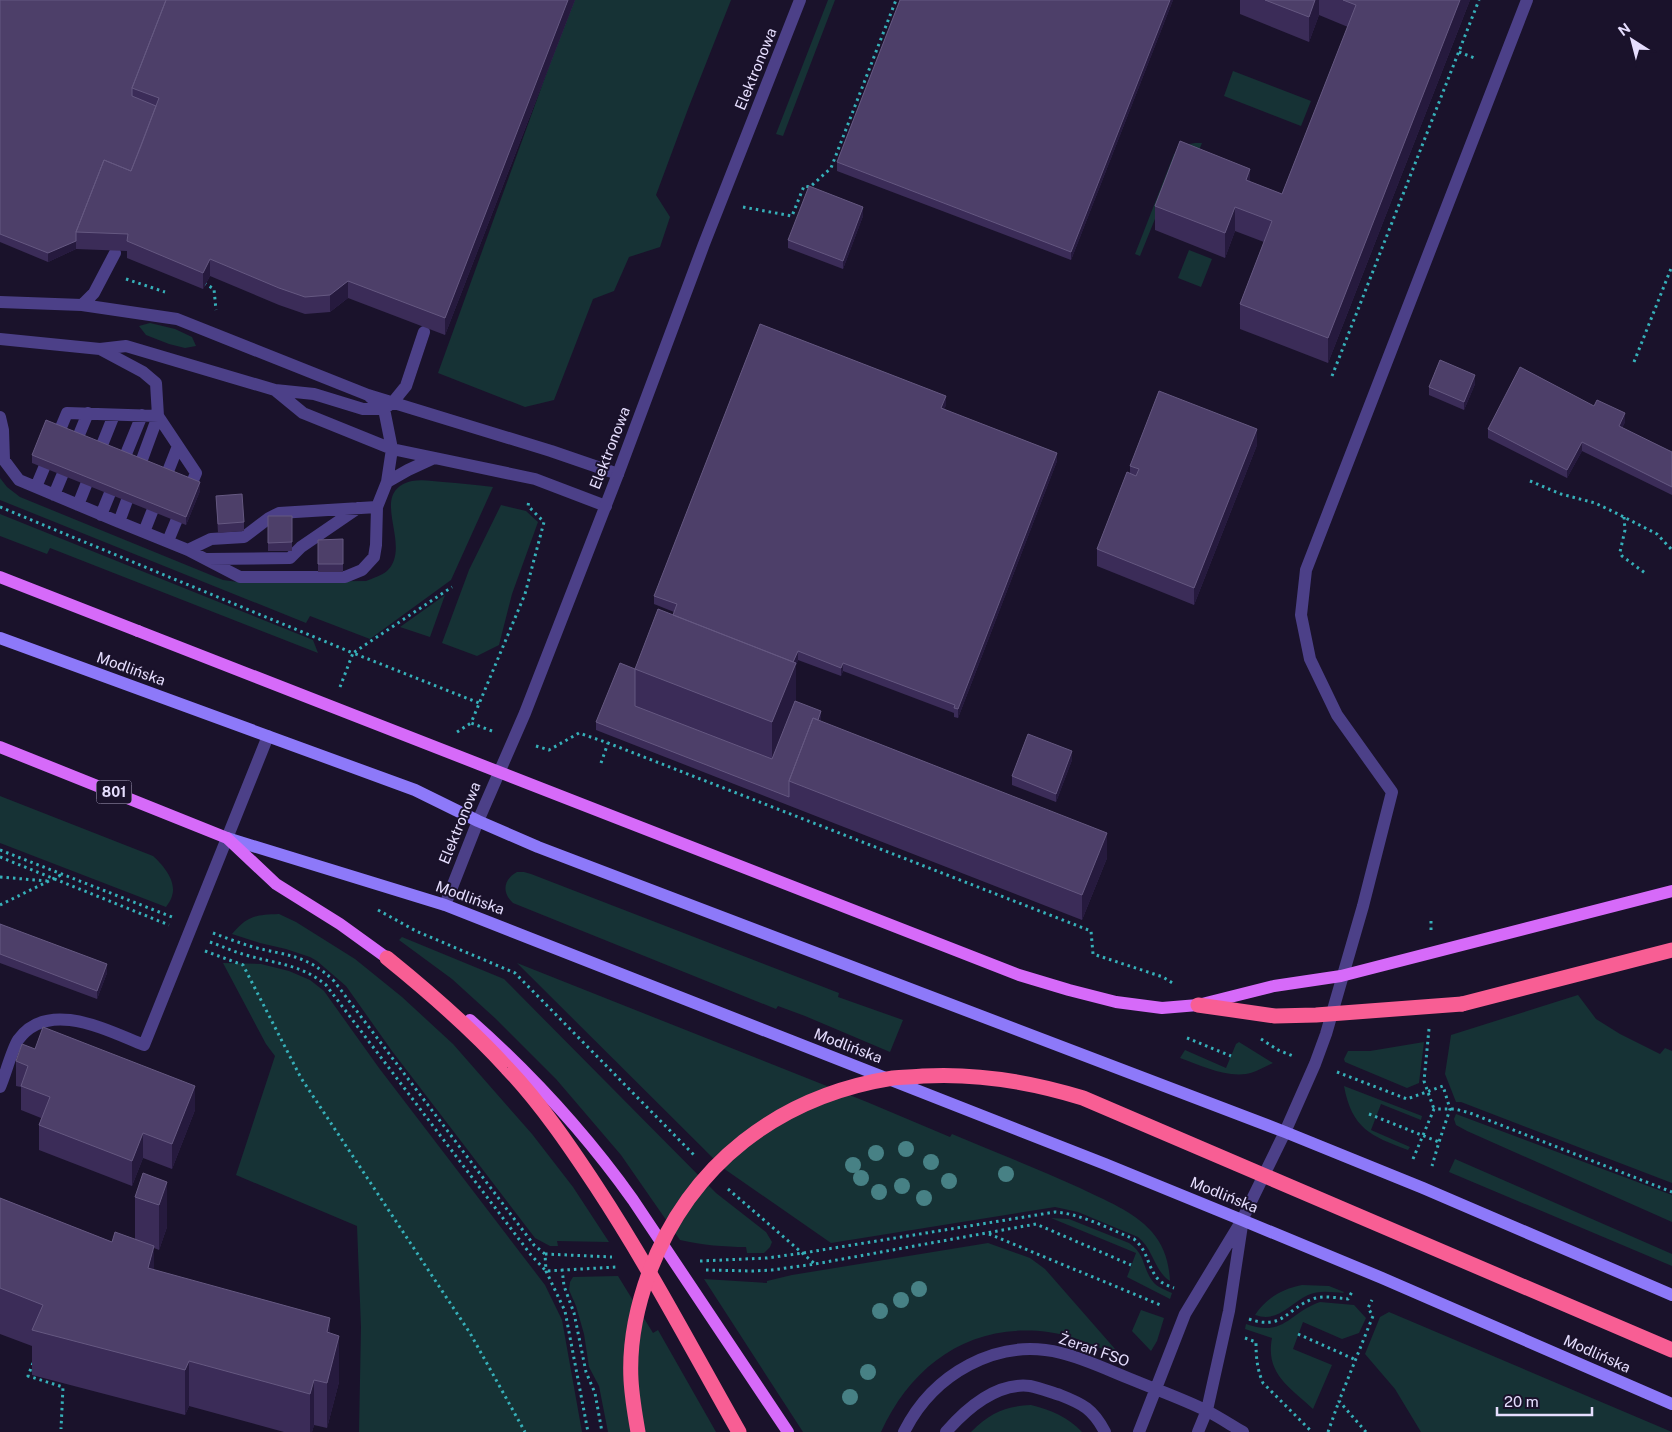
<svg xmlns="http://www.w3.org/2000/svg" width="1672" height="1432" font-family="'Public Sans',sans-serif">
<rect width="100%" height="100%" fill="#1a122b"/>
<path fill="#163235" d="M573,0H731L688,109L656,195L670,217L660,247L629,257L614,291L593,299L554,400L525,407L438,373Z
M828,0H835L783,136L776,134Z
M1233,71L1311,101L1301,126L1224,96Z
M1195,143H1202L1192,167L1178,162L1140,256L1135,254L1174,154L1184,145Z
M1189,250L1212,259L1201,287L1178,278Z
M150,323L175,329L192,337L196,346L185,348L169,344L146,335L139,326Z
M0,478L7,487L20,497L223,580L238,582L366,581C373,578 381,576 387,571C414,545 366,492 412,481C422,479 433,481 443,482C460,483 476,485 493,487L451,580L370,639L310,616L306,623L0,500Z
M501,505L526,511L538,522L512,594L499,645L477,656L442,643L469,570Z
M0,514L313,640L318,653L50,548L47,554L0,536Z
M445,595L430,637L400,627Z
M0,796L153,856C163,865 177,881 172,896C171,900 168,904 166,907L0,843Z
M517,872H524L531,874L839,993L838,997L903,1020L890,1052L805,1016L778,1006L776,1009L513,903C501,892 504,879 517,872Z
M279,914L296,922L355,959L402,997L453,1044L532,1134L573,1187L609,1242L557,1241L558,1246H550L535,1238L392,1051L346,986L317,961L310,957L286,949L260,943L232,934C248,915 256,915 279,914Z
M402,937L504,979L716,1193L766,1232L772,1242L770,1247L764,1253H747L746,1247C724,1247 703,1245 680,1240L621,1155L556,1079L496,1019L452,979L399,940Z
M223,963L261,964L289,971L310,980L324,991L379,1068L545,1285L562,1320L582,1432H359L361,1327L357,1226L236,1175L275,1056L266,1044Z
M517,963L867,1102L950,1137L952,1134C995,1152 1038,1169 1080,1188C1104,1200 1134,1211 1152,1232C1164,1246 1169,1262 1170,1281C1154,1271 1154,1250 1138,1237L1078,1212L1055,1207L831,1243L723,1168Z
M1578,995L1596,1019L1620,1034L1660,1054L1665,1048L1672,1051V1183L1461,1102H1456L1445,1074L1451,1035Z
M1239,1042L1273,1063C1264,1067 1256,1072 1246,1074C1224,1077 1200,1065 1180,1058L1185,1050L1226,1068L1236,1044Z
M1424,1042L1419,1083L1407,1088L1345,1062L1344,1059L1348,1051H1370Z
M1344,1086L1422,1116L1421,1120L1381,1104L1371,1130L1410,1147L1408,1150C1371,1136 1352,1129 1344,1086Z
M1456,1114L1672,1195V1222L1467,1131L1456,1125L1454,1119Z
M1455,1159L1672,1254V1266L1449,1172Z
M1051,1218L1069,1219L1129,1243C1146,1254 1142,1269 1154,1283C1159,1288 1166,1290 1172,1293L1170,1299L1127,1277L1136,1253Z
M988,1243L1030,1258L1045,1269L1115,1349L1117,1355C1095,1346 1072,1335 1048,1332C971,1322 912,1364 881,1432H803L704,1279L767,1283V1281L792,1275Z
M618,1276L653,1333L658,1330L716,1432H608L599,1386L589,1367L584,1334L576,1306L569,1290L570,1282L573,1277Z
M1302,1285L1329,1286L1344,1292L1343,1293C1331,1292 1319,1290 1308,1295C1289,1304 1278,1323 1255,1315C1266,1298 1282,1289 1302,1285Z
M1320,1302L1354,1305L1366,1318L1359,1333L1342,1339L1303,1322L1293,1349L1332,1365L1313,1409C1290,1387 1265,1374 1272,1338L1245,1329L1246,1324C1284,1338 1290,1312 1320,1302Z
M1141,1310L1164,1318L1157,1341L1151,1351L1132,1331Z
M1389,1312L1672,1432H1421L1395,1389L1365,1354L1380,1317Z
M1031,1405C1051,1410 1068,1417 1082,1432H971C990,1413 1005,1406 1031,1405Z"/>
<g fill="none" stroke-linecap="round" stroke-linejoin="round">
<path stroke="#36b0b9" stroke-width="3" stroke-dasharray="2.5 4" stroke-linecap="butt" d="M1459,52L1477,59
M743,207L792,216L804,186L810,187L831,168L896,0
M126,279L165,292
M204,283L214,289L216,310
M1634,362L1672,266
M1332,376L1479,0
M1530,481L1561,494L1595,503L1614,512L1657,534L1671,549
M0,507L353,653L452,587
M1624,517L1625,530L1620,552L1622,556L1645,573
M340,687L353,653L479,703
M492,731L471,723L525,594L544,522L528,506L529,500
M457,732L471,723
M536,746L549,750L579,733L608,743L1091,931L1093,954L1163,977L1174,984
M601,763L608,743
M0,850L172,917
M0,857L169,925
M0,877L47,881
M0,905L61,875
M378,910L416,931L515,973L694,1155
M1431,930V919
M213,933C226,938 240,943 253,947C287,956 306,954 334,981L534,1245L545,1254L546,1271L565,1311L588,1432
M210,942C222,946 234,952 246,955C276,964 301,964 326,985L531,1255L546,1271L616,1267
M205,951L243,965L301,1078L470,1333L525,1432
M1429,1029L1424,1081L1434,1109
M1187,1038L1231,1056
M1261,1039L1278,1050L1293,1056
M1337,1072L1407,1099L1443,1086L1450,1109L1439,1142L1432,1166
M1369,1114L1439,1142
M1413,1159L1434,1109H1455L1470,1113L1672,1192
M728,1189L815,1264
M989,1234L1163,1306
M545,1254L612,1257
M700,1261L767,1258L803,1253L1055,1212C1082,1214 1109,1229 1134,1239C1148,1251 1147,1265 1157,1278C1161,1283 1168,1286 1174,1288
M562,1269L564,1286L574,1313L586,1372L595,1393L602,1432
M706,1270L753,1271L772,1270L815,1264L1036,1224L1131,1265
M1249,1319C1283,1331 1287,1308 1313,1299C1323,1295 1337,1298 1348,1299L1353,1290
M1298,1334L1356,1360
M1245,1338L1256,1342C1256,1357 1257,1369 1263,1383L1312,1432
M33,1363L28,1376L63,1387L61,1429
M1328,1432L1339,1401
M1366,1432L1339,1401L1373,1316L1368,1308L1372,1300"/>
<path stroke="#4c4088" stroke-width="12" d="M0,302L82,305L177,319L368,395L551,451L618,474
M82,305L94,293L115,253
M0,339L100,349L126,346L275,390L303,413L392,449L535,479L606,506
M100,349L143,372L156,383L158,416L119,522L188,550L240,577H345L362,570L374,557L376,545L377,507L387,482L392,449L384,409L368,395
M275,390L314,394L363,409H384L393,402L406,386L424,332
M0,417L3,430L4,460L19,480L119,522
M387,482L408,470L434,458
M36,487L67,413L158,416L196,473L168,541
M54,495L88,413
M78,505L114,415
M101,515L142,415
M144,532L178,446
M188,550L211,539L244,537L269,518L279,513L377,507
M207,559L290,558L301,547L358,508
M0,1087C5,1076 12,1049 18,1040C48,998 108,1031 144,1045L268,736
M904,1432C933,1374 997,1337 1061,1353C1086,1359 1110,1371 1133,1380C1157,1390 1183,1399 1207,1411C1219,1417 1231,1425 1243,1432
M946,1432C966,1409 997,1382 1030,1386C1040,1388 1050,1392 1060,1395C1083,1404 1093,1409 1105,1432
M1139,1432L1185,1314L1242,1220L1285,1132L1315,1064L1326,1034L1363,906L1392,792L1337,715L1310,659L1301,615L1306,570L1527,0
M1198,1432L1207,1410L1229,1311L1242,1225"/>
<path stroke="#4c4088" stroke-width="12" d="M445,905L478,821L525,713L618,474L704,244L800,0"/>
<path stroke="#8d79f9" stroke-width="12" d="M0,638L415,790L478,821L538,847L1285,1132L1423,1188L1672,1295
M227,838L445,905L1105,1164L1242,1220L1382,1278L1672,1404"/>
<path stroke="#d66af9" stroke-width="12" d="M0,577L138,631
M0,747L227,838L276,884L340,924L394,963
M470,1020C531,1074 586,1134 633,1200L788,1432"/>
<path stroke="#f85e94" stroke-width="15" d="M387,958C429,992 470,1027 507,1068C541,1104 569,1145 596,1186C648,1265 692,1349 739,1432
M1462,1004L1672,950"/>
<path stroke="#d66af9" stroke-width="12" d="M138,631L1019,975L1069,990L1116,1002L1162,1008L1198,1005L1274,986L1341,976L1672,891"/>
<path stroke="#f85e94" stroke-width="15" d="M1198,1005L1275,1016L1316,1015L1462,1004
M638,1432C635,1415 632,1397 631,1380C629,1343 637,1306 649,1273C690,1164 779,1096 893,1078C903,1077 913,1077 923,1076C977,1073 1031,1082 1083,1098L1672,1350"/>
</g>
<g fill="#478185">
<circle cx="906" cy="1149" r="8"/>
<circle cx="876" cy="1153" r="8"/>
<circle cx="931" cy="1162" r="8"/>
<circle cx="853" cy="1165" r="8"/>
<circle cx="1006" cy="1174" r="8"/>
<circle cx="861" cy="1178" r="8"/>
<circle cx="949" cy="1181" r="8"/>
<circle cx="902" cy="1186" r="8"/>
<circle cx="879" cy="1192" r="8"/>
<circle cx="924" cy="1198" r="8"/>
<circle cx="919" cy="1289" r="8"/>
<circle cx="901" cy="1300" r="8"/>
<circle cx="880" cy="1311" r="8"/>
<circle cx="868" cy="1372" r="8"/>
<circle cx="850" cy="1397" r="8"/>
</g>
<path fill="#3b2c58" d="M0,0H575L445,335L348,298L330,312L305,314L279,305L210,276L203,289L127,258V251L76,249L48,262L0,242Z
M900,0H1173L1071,260L837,171V162Z
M1240,0H1470L1328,363L1240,329V304L1264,242L1235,231L1225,258L1155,230V206L1250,182L1282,194L1348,27L1319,15L1309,42L1240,14Z
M863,216L843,269L788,248V240Z
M1475,384L1464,410L1429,395V387Z
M946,405L944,409L1057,461L958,718L954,717V713L843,671L841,676L798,660L796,665V701L821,720V721L1107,858L1082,920L596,730V722L635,669L673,615L674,612L654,604V596Z
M1625,422L1622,428L1672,452V495L1582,451L1567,478L1488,438V429Z
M1257,445L1194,605L1097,566V549L1130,474V466Z
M32,455L200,491L186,525L32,463Z
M216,496L244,522V531L218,533Z
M268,516H292V551H268Z
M343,539V572H318V540Z
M1072,760L1056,802L1012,785V776Z
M0,924L107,973L97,999L0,963Z
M16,1061L195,1110L172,1169L143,1158L132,1186L39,1150V1125L41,1118L21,1110V1087L16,1086Z
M167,1182V1227L159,1250L154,1248V1270L330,1333L339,1382L327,1428L314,1425L312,1432H284L189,1406L185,1415L32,1375V1346L0,1334V1198L112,1242L135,1239V1197Z"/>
<path fill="#261a3e" d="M568,0H575L445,335V318Z
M1170,0H1173L1071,260V252Z
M1315,0H1319V15L1309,42V17Z
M1460,0H1470L1328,363V338Z
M1250,169V193L1246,180Z
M863,207V216L843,269V261Z
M1235,207V231L1225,258V233Z
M76,241V249L48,262V253Z
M210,259V276L203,289V273Z
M348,281V298L330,312V295Z
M1475,375V384L1464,410V402Z
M946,396V405L941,417V408Z
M1625,413V422L1619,434V426Z
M1257,429V445L1194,605V588Z
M1582,442V451L1567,478V470Z
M1057,453V461L958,718V709Z
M200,482V491L186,525V517Z
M798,651V660L796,665V708L772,767V722L781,694Z
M843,663V671L841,676V668Z
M821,711V720L797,784Z
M1072,751V760L1056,802V794Z
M1107,833V858L1082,920V895Z
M107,964V973L97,999V991Z
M195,1086V1110L172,1169V1144Z
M143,1133V1158L132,1186V1161Z
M167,1182V1227L159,1250V1205Z
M154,1246V1291L148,1268Z
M330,1318V1364L327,1332Z
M339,1336V1382L327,1428V1383Z
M189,1361V1406L185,1415V1370Z
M314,1380V1425L312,1432H310V1394Z"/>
<path fill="#4d3f69" stroke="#655881" d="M0,0H166L132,88V96L156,106L131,171L104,160L76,232V241L48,253L0,234Z
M166,0H568L445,318L348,281L330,295L305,297L279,288L210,259L203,273L127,241L128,234L76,232L104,160L131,171L141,146L159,98L132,88Z
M900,0H1170L1071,252L837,162Z
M1265,0H1315L1309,17Z
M1343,0H1460L1328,338L1240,304L1272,221L1235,207L1225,233L1155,206L1180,141L1250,169L1246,180L1282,194L1356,5Z
M809,186L863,207L843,261L788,240Z
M760,324L946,396L941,408L1057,453L958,709L954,708L955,705L843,663L841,668L798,651L793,662L673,615L677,604L654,596Z
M1440,360L1475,375L1464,402L1429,387Z
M1520,367L1594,406L1597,400L1625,413L1619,426L1672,452V487L1582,442L1567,470L1488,429Z
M1159,391L1257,429L1194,588L1097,549L1127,472L1136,476L1139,469L1130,466Z
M46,420L200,482L186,517L32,455Z
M242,494L244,522L218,524L216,496Z
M268,516H292V542L268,543Z
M343,539V564H318V540Z
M658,609L796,663L772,722L635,669Z
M620,663L635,669V706L772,759L795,701L821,711L818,720L813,718L789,781V797L596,722Z
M813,718L1107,833L1082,895L789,781Z
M1028,734L1072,751L1056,794L1012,776Z
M0,924L107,964L97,991L0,954Z
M43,1027L195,1086L172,1144L143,1133L132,1161L39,1125L50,1097L21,1086L28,1066L16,1061L22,1044L35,1049Z
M143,1173L167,1182L159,1205L135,1197Z
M0,1198L112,1242L115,1232L154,1246L148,1268L330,1318L327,1332L339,1336L327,1383L314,1380L310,1394L189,1361L185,1370L32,1330L43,1305L0,1288Z"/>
<g text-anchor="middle" stroke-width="4" stroke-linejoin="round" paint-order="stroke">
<rect fill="#1a122b" stroke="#a9a1bf" stroke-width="1" x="96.5" y="780.5" width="35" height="23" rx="4"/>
<g font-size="14" font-weight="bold" fill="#e6defe">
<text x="114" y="797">801</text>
</g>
<g font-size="15" fill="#e6defe" stroke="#1a122b">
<text transform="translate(756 69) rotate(-68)" y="5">Elektronowa</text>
<text transform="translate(610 448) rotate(-69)" y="5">Elektronowa</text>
<text transform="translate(131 669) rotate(20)" y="5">Modlińska</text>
<text transform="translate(460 823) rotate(-68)" y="5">Elektronowa</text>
<text transform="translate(470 898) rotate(20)" y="5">Modlińska</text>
<text transform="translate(848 1046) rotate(21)" y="5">Modlińska</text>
<text transform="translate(1224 1195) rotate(22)" y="5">Modlińska</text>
<text transform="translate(1094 1350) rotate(19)" y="5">Żerań FSO</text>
<text transform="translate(1597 1354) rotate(24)" y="5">Modlińska</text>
</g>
</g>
<g transform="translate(1632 40) rotate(324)" stroke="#1a122b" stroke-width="4" paint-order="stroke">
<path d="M0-4L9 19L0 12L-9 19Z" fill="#e6defe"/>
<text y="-8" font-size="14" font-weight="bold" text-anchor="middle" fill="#e6defe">N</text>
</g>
<path d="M1497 1407v8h95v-8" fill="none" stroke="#e6defe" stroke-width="2.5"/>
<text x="1504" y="1407" font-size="15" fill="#e6defe" stroke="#1a122b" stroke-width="4" paint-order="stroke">20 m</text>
</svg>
